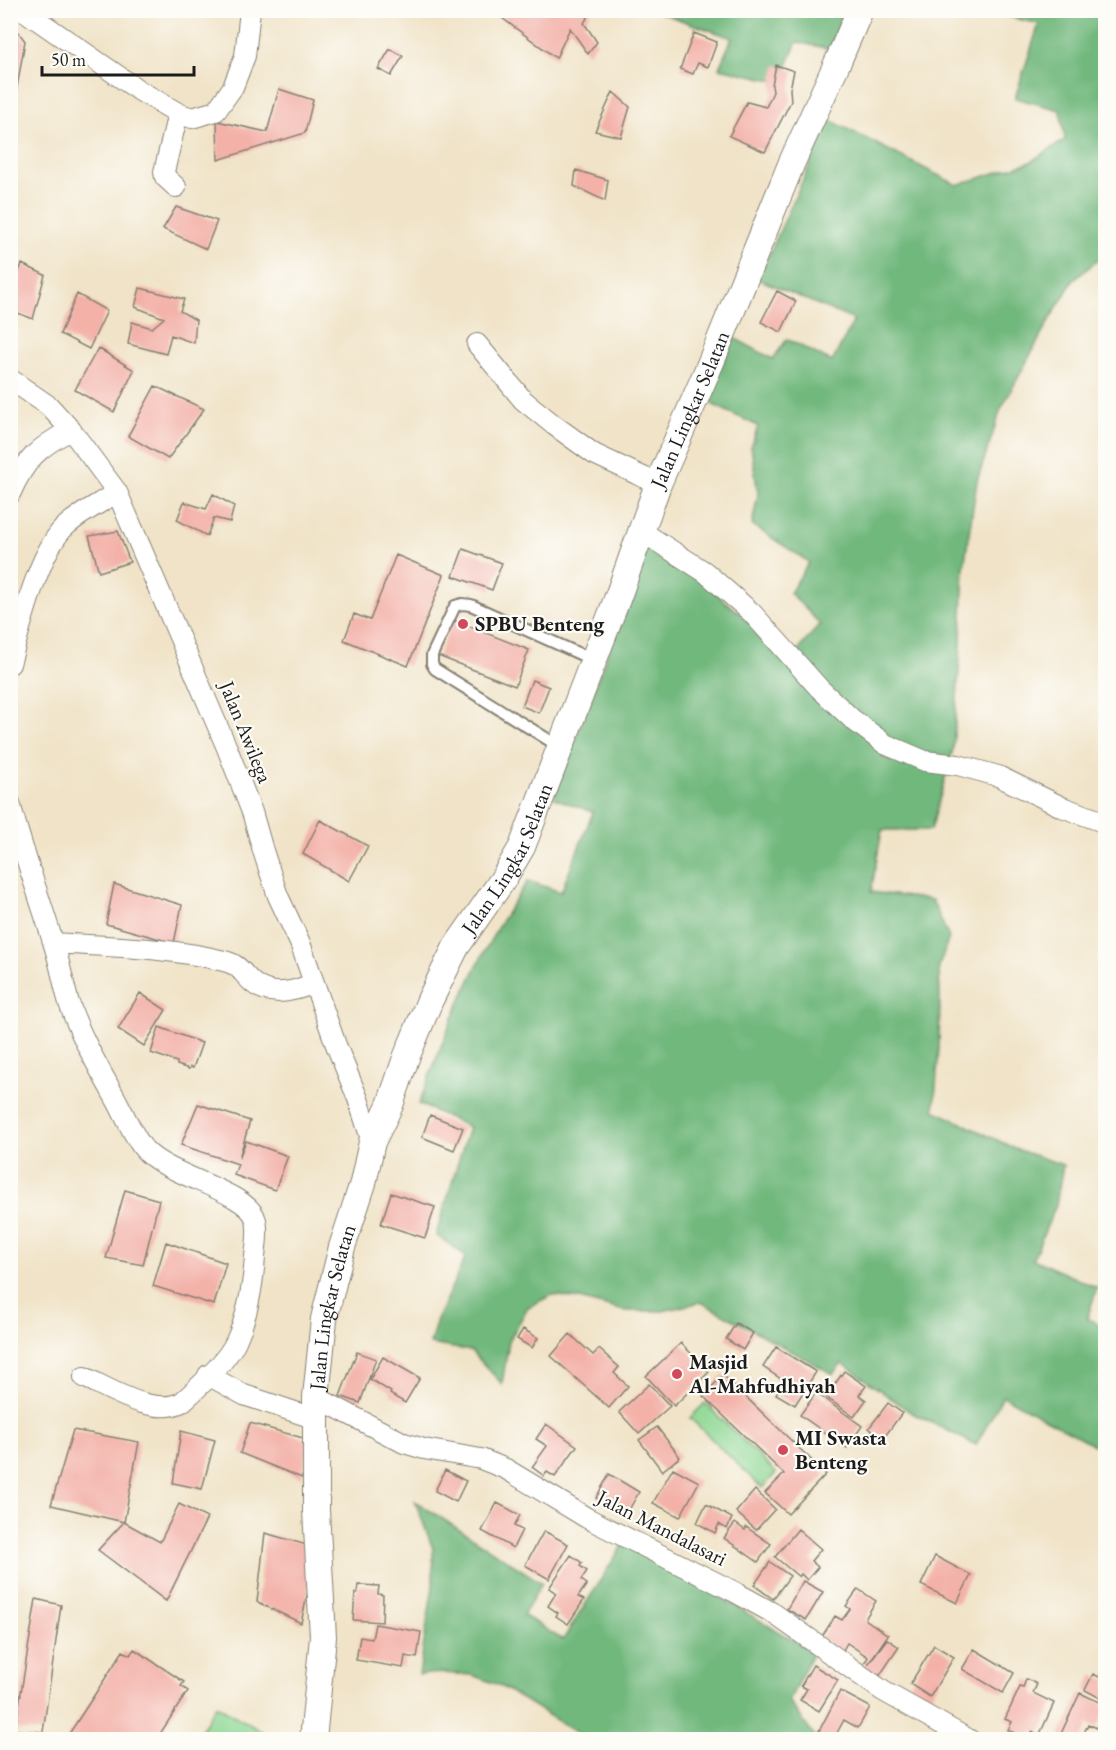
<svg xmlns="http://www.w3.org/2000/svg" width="1116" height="1750" font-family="'EB Garamond',serif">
<rect width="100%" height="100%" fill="#fdfcf7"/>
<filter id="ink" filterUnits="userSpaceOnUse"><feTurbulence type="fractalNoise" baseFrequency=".0167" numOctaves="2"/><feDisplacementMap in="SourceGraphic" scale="12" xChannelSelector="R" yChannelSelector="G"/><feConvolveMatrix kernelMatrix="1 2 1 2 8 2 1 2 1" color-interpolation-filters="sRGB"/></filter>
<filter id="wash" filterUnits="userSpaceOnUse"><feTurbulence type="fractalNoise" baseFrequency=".008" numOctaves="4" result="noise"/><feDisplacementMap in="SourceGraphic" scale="24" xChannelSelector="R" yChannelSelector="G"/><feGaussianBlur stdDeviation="1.35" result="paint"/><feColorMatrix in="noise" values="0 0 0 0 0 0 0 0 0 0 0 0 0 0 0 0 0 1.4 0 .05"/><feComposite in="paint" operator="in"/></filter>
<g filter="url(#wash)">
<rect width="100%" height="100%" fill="#f0e3c7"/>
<path fill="#8cd793" stroke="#547a58" stroke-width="1.5" d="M705,1403L776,1473L762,1488L690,1418Z
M216,1705L275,1739H196Z"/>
<path fill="#71b87d" stroke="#466a4c" stroke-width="1.5" d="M1096,10L1105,13V250L1101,257L1073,281L1054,312L1001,409L977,481L964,567L961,645L953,749L931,830H882L871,892L932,900L949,938L939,966L940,995L939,1049L934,1110L1016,1149L1063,1165L1056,1205L1033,1259L1097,1288L1087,1319L1105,1326V1451L1003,1396L976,1445L910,1412L842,1363L833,1374L701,1302L663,1311H625L579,1299L552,1295L528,1307L509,1341L502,1384L471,1351L430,1344L437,1319L466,1256L436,1235L469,1127L419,1104C448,1025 479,949 528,881L561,892L593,812L554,798L648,543L701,581L751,623L788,662L820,624L790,593L809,562L752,525L758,494L751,447L758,426L705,401L734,338L773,359L787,339L832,362L854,320L758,279L830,120L957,185L1030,162L1065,140L1060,110L1015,98L1039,24L985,11Z
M655,11H846L829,49L797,42L780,82L719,68L732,38Z
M415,1501L542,1583L523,1615L563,1640L625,1541L813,1652L789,1701L813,1735L820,1739H587L501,1686L472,1675L441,1673L419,1675L433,1585V1549Z"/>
<g id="blocks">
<path fill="#f3b1a8" d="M515,10H592L584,23L597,42L588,54L570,28L556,58L502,18Z
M10,21L25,41L12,116H10Z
M694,33L717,42L708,67L698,63L693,74L680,69Z
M390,49L403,56L391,76L378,69Z
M776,65L794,71L790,89L791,101L765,152L729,136L747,102L766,107L773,92L772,85Z
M279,89L313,100L305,133L218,160L217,121L267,132Z
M613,92L630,107L621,137L595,131Z
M576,170L608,180L605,201L574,186Z
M176,207L217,221L206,249L163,229Z
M22,264L45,275L33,319L10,310V293Z
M140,288L184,299L180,311L196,320L194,343L171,335L166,354L128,344L132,322L152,328L164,318L135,307Z
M777,291L796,301L781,332L761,322Z
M77,294L107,311L89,349L60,334Z
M98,348L134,370L114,412L75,390Z
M155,386L204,409L168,459L128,436Z
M213,494L234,506L230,522L214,518L207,536L177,520L184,502L206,509Z
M118,531L130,562L99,572L89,536Z
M463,549L502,563L492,590L453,576Z
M396,555L444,575L408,666L344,640L354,614L370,620Z
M453,620L529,650L515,686L438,656Z
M532,680L549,687L539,713L522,706Z
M320,820L368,846L349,881L303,854Z
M114,884L182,905L174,943L106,924Z
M140,993L166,1010L144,1046L118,1029Z
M159,1027L202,1043L193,1068L190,1067L189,1069L177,1065V1062L151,1053Z
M198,1104L250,1121L239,1158L246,1141L288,1156L275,1190L234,1175L238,1164L181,1145Z
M430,1115L463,1128L454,1150L422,1137Z
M125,1190L159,1200L143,1265L106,1258Z
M391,1193L435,1207L425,1238L381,1224Z
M166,1242L226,1263L214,1305L153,1286Z
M736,1323L753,1333L743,1350L726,1339Z
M523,1329L538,1338L532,1348L517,1339Z
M570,1334L593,1355L599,1349L619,1367L614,1373L628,1386L609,1408L551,1356Z
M681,1343L709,1372L674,1406L646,1376Z
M776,1347L816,1372L795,1405L776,1394L784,1381L763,1367Z
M357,1352L376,1359L360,1403L340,1396Z
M383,1357L420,1378L405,1403L390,1394L391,1392L370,1379Z
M844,1371L866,1386L859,1395L866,1400L854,1417L826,1397Z
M723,1375L826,1474L788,1514L765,1493L784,1474L703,1396Z
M649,1384L670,1406L639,1434L619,1412Z
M816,1393L862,1426L847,1448L800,1415Z
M888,1403L902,1413L883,1439L869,1428Z
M250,1423L310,1440L302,1478L240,1453Z
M546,1424L577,1446L555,1477L547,1472L544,1476L532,1467L547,1446L536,1439Z
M657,1427L680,1457L662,1471L639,1440Z
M73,1430L139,1442L124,1522L51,1505Z
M181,1431L215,1440L202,1489L173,1483Z
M673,1468L699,1482L680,1517L653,1503Z
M445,1470L466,1481L456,1502L435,1491Z
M609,1474L639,1492L626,1515L596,1498Z
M755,1490L775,1509L756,1530L736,1512Z
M497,1503L520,1515L514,1526L522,1530L513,1548L482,1531Z
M179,1504L207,1518L166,1601L98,1550L124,1522L160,1542Z
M706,1504L732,1518L727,1529L719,1524L715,1533L697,1523Z
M735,1523L745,1530L746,1527L771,1544L758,1562L724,1538Z
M798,1529L821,1549L811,1561L818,1567L807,1580L801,1574L799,1577L775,1557Z
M544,1531L568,1544L549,1579L525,1565Z
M265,1533L307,1545L309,1587L301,1623L257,1602Z
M571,1555L582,1563L580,1566L587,1571L581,1580L587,1584L578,1597L584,1600L568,1624L556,1616L558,1613L548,1606L556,1593L549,1588Z
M935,1556L971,1575L957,1603L921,1585Z
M770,1562L790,1576L773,1599L754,1585Z
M803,1581L823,1592L806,1620L787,1609Z
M358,1585L379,1586L378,1594L383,1595L382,1622L353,1620L355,1593H357Z
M858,1589L876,1601L865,1619L888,1635L868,1664L887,1639L899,1647L878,1678L862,1667L868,1657L847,1643L842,1652L821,1638L835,1616L842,1620L850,1609L846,1606Z
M36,1599L61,1605L43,1732L15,1730Z
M375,1624L421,1632L417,1658L405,1656L403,1668L356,1660L360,1637L372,1639Z
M934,1645L954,1657L930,1697L910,1684Z
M134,1649L184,1682L181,1686L188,1691L156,1740H65L123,1651L130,1655Z
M974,1649L1014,1673L1003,1693L962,1669Z
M813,1665L838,1680L819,1711L800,1700L807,1689L801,1686Z
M1093,1674L1106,1680V1701L1085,1690Z
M1026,1679L1037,1684L1033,1693L1054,1703L1039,1736L1032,1732L1029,1740L1008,1730L1012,1722L1005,1719L1020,1687L1023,1688Z
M840,1691L870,1707L858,1728L844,1720L833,1740H826L817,1735Z
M1080,1693L1106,1705V1711L1097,1728L1088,1724L1081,1740H1058Z"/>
</g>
</g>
<g filter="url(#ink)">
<use href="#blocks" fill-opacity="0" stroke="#868072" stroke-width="1.5"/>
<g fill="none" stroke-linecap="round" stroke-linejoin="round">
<g stroke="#868072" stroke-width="14">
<path id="service" d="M560,747L435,669L432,664V655L455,606L462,604L471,605L593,660"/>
</g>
<g stroke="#868072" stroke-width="22">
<path id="minor" d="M23,10L140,91L178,113L192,118L216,111L233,87L245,56L250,10
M176,187L165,177L164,172L178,113
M477,344L523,400L554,425L594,454L658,484
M10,379L49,406L71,430L117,492L227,748L252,812L264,854L278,896L300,943L336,1045L358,1099L372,1142
M10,494C25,460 38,447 71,430
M641,531L705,572L752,613L819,688L852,719L885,744L925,761L958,765L998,776L1062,807L1106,823
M10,664C20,629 39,548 67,525C82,512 101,503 117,492
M10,803C22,850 39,895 53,942C60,962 63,983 69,1003C81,1038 100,1070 117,1101C124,1114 135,1139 144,1149C166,1176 249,1191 256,1220C259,1232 256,1246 255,1257C253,1285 248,1315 236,1341C227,1361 199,1387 182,1402C154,1417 110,1389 84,1377
M54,943C111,947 169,947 224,961C241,965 241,973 253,983C271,998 294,992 314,983
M208,1375L244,1395L316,1419
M316,1397L404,1443L424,1449L481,1459L506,1469L587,1518L733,1591L773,1613L883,1691L970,1740"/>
</g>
<g stroke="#868072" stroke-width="28">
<g id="tertiary">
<path id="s1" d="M313,1740L323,1637L316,1510V1397L324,1319L342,1247L363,1183L372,1142L390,1105L406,1058L430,1000L456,947L502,881L522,847L619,594L658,484L711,362L792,162L839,59L860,10"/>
</g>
</g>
<use href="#service" stroke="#fff" stroke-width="10"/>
<use href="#minor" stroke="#fff" stroke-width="20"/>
<use href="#tertiary" stroke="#fff" stroke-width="26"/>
</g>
</g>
<g fill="#d1495b" stroke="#fdfcf7" stroke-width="2">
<circle cx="463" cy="624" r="6"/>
<circle cx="677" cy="1374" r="6"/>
<circle cx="783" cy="1450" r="6"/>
</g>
<g text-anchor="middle" stroke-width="4.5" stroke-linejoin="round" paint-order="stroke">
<g font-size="21" fill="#1c1c1c" stroke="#fdfcf7">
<text dy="7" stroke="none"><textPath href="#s1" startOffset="1407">Jalan Lingkar Selatan</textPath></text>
<text transform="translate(246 732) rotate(68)" y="7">Jalan Awilega</text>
<text dy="7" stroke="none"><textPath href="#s1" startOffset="921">Jalan Lingkar Selatan</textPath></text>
<text dy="7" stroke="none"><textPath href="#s1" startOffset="435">Jalan Lingkar Selatan</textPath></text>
<text transform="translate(662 1528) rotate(27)" y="7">Jalan Mandalasari</text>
</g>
<g font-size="21" font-weight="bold" fill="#1c1c1c" stroke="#fdfcf7" text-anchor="start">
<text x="475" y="631">SPBU Benteng</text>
<text x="689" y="1369">Masjid<tspan x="689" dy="24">Al-Mahfudhiyah</tspan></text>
<text x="795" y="1445">MI Swasta<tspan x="795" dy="24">Benteng</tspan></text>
</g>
</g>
<rect width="1116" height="1750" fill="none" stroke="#fdfcf7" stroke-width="36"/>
<path d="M42 66v9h152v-9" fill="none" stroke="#1c1c1c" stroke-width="3"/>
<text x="51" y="66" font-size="18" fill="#1c1c1c" stroke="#fdfcf7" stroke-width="4.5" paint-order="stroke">50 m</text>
</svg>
